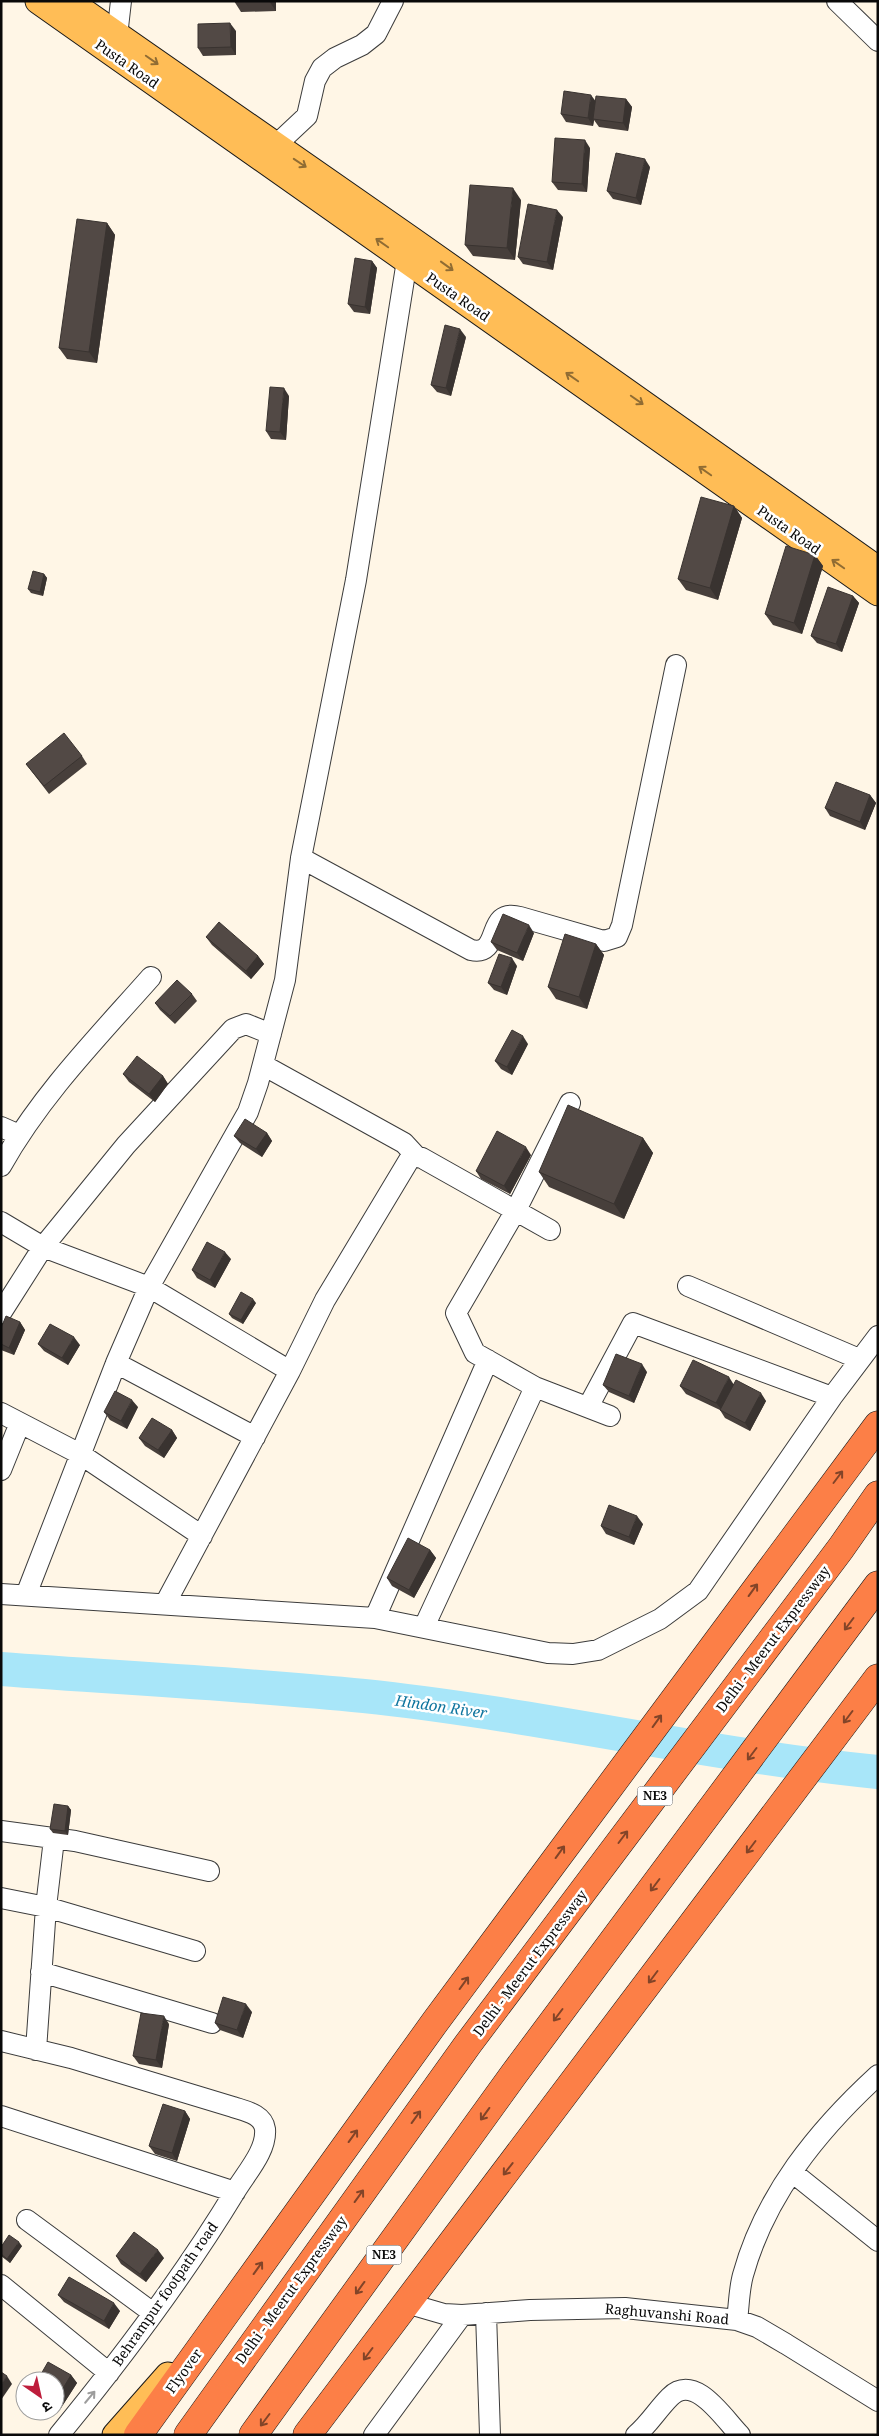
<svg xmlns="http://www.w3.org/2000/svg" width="879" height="2436" font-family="'Noto Serif','Noto Sans Devanagari',serif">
<rect width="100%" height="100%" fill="#fff6e6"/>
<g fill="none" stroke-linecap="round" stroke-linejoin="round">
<path stroke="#a8e6f9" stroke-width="34" d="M1,1669C122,1678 244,1684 364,1696C536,1714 706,1755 878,1772"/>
<g stroke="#3c3c3c" stroke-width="22">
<path id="minor" d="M837,1L878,41
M117,36L121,1
M275,146L307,116L315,81L322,68L335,58L362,45L376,34L393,1
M301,858L471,950C503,957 484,907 520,917L604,941L617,937L622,925L676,665
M263,1065L404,1143L416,1156
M1,1127L19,1135
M1,1166C41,1095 97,1038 151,977
M1,1222L43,1247L149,1287L290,1371
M688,1286L859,1359
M1,1313L43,1247L126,1145L233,1029L246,1024L271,1034
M116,1363L255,1437
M535,1387L475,1353L456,1313L516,1210L570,1103
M588,1407L633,1323L832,1397
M1,1413L80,1454L202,1536
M1,1470L20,1423
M1,1594L375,1618L548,1653L573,1654L598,1650L660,1619L698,1591L832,1397L878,1336
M26,1595L116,1363L149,1287L248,1112L258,1083L285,980L301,858L356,580L409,248
M165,1604L290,1371L325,1300L409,1160L414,1156L422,1158L550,1230
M375,1618L488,1360
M424,1627L535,1387L610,1416
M1,1831L75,1841L209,1871
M1,1898L46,1907L195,1951
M41,1972L212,2023
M1,2041L71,2058L233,2107C245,2111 263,2114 265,2129C267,2150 247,2172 236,2190C184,2276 123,2357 59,2435
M36,2050L46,1907L54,1839
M1,2116L235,2192
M792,2172L878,2241
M27,2220L153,2313
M1,2285L109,2373
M406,2303L444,2314L462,2315L530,2310L625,2308L737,2320L757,2327L786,2344L878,2401
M486,2313L490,2435
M737,2320C739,2306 739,2289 743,2275C765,2195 818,2130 878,2075
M374,2435L462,2315
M636,2435C650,2423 657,2410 670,2397C695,2372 724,2419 740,2435"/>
</g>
<g stroke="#1a1a1a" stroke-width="27">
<path id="major" d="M38,1L878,593
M69,1L411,239L878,569
M115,2435L168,2375"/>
</g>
<g stroke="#1a1a1a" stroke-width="29">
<path id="highway" d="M138,2435L435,2022L878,1425
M188,2435L468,2044L841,1548L878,1495
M253,2435L514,2074L878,1585
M307,2435L878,1678"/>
</g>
<use href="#minor" stroke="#fff" stroke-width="20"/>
<use href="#major" stroke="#ffbd56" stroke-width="25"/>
<use href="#highway" stroke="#fc7f47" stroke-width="28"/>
</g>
<path fill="#473f3b" d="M234,1H276V11L241,12Z
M236,31V55L203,56L198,48Z
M626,99L632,107L628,131L599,127L594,120L593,126L566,122L561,114L596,101Z
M590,148L587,192L558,190L552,182Z
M650,167L641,205L613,199L607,191Z
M521,200L515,260L473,256L465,245Z
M563,217L553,270L523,264L518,257Z
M107,223L115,235L97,363L67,359L59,348Z
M372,261L377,268L370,314L354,312L348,304Z
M466,337L451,396L437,392L431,385Z
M289,396L286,440L271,439L266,431Z
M734,506L742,518L718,600L686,590L678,579Z
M815,555L823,566L802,634L773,625L765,614Z
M44,574L47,578L43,596L31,593L28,589Z
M853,596L859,603L842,652L817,643L811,636Z
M82,756L87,764L49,794L26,764Z
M870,795L876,803L865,830L830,816L825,808Z
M534,933L523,961L497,950L491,942Z
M206,937L258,956L264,964L251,979L212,945Z
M596,944L604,955L587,1009L556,999L548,987Z
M517,966L507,995L494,990L488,983Z
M192,994L197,1001L175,1024L160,1010L155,1003Z
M528,1044L512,1075L501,1069L495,1061Z
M123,1074L163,1076L168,1084L155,1102L129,1082Z
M267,1133L272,1141L262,1157L240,1143L234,1136Z
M643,1138L653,1153L624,1219L549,1187L539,1172Z
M531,1155L510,1194L481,1179L476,1171Z
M231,1259L215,1288L197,1278L192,1270Z
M256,1303L243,1324L232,1318L229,1314Z
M20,1322L25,1330L14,1355L1,1350V1328Z
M38,1344L80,1345L68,1365L44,1351Z
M647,1372L634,1403L609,1392L603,1385Z
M733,1384L766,1401L750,1431L725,1418L720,1410L686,1394L680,1386Z
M138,1407L127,1429L110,1420L104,1412Z
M172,1430L177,1438L164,1458L145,1446L139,1438Z
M643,1524L634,1545L606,1534L601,1526Z
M430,1550L436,1558L414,1598L392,1586L387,1578Z
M68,1806L71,1810L68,1835L53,1833L50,1829Z
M252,2012L243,2038L220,2030L215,2023Z
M169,2024L162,2068L139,2064L133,2056Z
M185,2111L190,2119L177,2161L155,2154L149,2146Z
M22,2246L10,2263L1,2256V2247Z
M116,2256L164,2258L146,2282L121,2264Z
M58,2295L120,2311L109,2329L64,2302Z
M71,2375L77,2383L61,2408L55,2404V2381Z"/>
<path fill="#393330" d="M269,1H276V11Z
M230,23L236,31V55L231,47Z
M591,95L597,103L593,119L594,120L593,126L588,118Z
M626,99L632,107L628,131L623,123Z
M585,140L590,148L587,192L582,184Z
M645,159L650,167L641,205L636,198Z
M513,188L521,200L515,260L507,248Z
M557,210L563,217L553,270L547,262Z
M107,223L115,235L97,363L89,352Z
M372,261L377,268L370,314L365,307Z
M460,329L466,337L451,396L446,388Z
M284,388L289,396L286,440L280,432Z
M734,506L742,518L718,600L710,588Z
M815,555L823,566L802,634L794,623Z
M44,574L47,578L43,596L40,592Z
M853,596L859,603L842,652L836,644Z
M870,795L876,803L865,830L860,822Z
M529,925L534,933L523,961L517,953Z
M596,944L604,955L587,1009L579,997Z
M258,956L264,964L251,979L246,971Z
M512,958L517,966L507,995L501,987Z
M523,1036L528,1044L512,1075L507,1067Z
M163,1076L168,1084L155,1102L149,1094Z
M267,1133L272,1141L262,1157L256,1149Z
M643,1138L653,1153L624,1219L614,1204Z
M526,1147L531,1155L510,1194L504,1186Z
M225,1252L231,1259L215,1288L210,1280Z
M253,1299L256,1303L243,1324L241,1320Z
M20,1322L25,1330L14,1355L9,1348Z
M74,1337L80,1345L68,1365L62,1358Z
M642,1364L647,1372L634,1403L629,1396Z
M729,1377L734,1385L722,1410L716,1403Z
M761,1393L766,1401L750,1431L745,1423Z
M132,1400L138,1407L127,1429L121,1421Z
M172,1430L177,1438L164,1458L158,1450Z
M637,1516L643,1524L634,1545L629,1537Z
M430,1550L436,1558L414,1598L409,1590Z
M68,1806L71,1810L68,1835L65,1831Z
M246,2004L252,2012L243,2038L237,2030Z
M164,2016L169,2024L162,2068L156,2060Z
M185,2111L190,2119L177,2161L172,2153Z
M19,2242L22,2246L10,2263L7,2259Z
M158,2250L164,2258L146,2282L140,2274Z
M114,2303L120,2311L109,2329L104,2321Z
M71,2375L77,2383L61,2408L56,2400Z
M7,2376L12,2384L1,2400V2385Z"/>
<path fill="#524945" stroke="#393330" d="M230,23L231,47L198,48V24Z
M564,91L591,95L588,118L561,114Z
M596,96L626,99L623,123L593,119Z
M555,138L585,140L582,184L552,182Z
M616,153L645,159L636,198L607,191Z
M470,185L513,188L507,248L465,245Z
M528,204L557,210L547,262L518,257Z
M77,219L107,223L89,352L59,348Z
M355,258L372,261L365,307L348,304Z
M445,325L460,329L446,388L431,385Z
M270,387L284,388L280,432L266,431Z
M701,497L734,506L710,588L678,579Z
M786,546L815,555L794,623L765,614Z
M33,571L44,574L40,592L28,589Z
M828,587L853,596L836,644L811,636Z
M64,733L82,756L44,786L26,764Z
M836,782L870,795L860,822L825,808Z
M503,914L529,925L517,953L491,942Z
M219,922L258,956L246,971L206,937Z
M565,934L596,944L579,997L548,987Z
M499,954L512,958L501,987L488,983Z
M177,980L192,994L170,1016L155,1003Z
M512,1030L523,1036L507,1067L495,1061Z
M137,1056L163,1076L149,1094L123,1074Z
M568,1105L643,1138L614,1204L539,1172Z
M245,1119L267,1133L256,1149L234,1136Z
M497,1131L526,1147L504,1186L476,1171Z
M207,1242L225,1252L210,1280L192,1270Z
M241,1292L253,1299L241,1320L229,1314Z
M6,1316L20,1322L9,1348L1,1344V1328Z
M50,1324L74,1337L62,1358L38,1344Z
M616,1354L642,1364L629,1396L603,1385Z
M693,1360L729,1377L716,1403L680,1386Z
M736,1380L761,1393L745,1423L720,1410Z
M115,1391L132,1400L121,1421L104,1412Z
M152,1418L172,1430L158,1450L139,1438Z
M609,1505L637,1516L629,1537L601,1526Z
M408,1538L430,1550L409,1590L387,1578Z
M54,1804L68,1806L65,1831L50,1829Z
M223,1997L246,2004L237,2030L215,2023Z
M141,2013L164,2016L156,2060L133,2056Z
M163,2104L185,2111L172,2153L149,2146Z
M134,2232L158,2250L140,2274L116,2256Z
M9,2235L19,2242L7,2259L1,2254V2247Z
M69,2277L114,2303L104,2321L58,2295Z
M48,2362L71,2375L56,2400H55V2381H37Z
M1,2372L7,2376L1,2385Z"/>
<defs><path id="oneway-shaft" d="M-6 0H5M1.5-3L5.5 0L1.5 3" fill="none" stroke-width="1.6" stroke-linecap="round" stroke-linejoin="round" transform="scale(1.25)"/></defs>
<g stroke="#906c33">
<use href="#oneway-shaft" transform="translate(152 60) rotate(35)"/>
<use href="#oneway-shaft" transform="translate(300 163) rotate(34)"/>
<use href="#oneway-shaft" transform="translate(382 243) rotate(-145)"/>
<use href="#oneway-shaft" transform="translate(447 266) rotate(36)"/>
<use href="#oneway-shaft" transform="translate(572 377) rotate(-145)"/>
<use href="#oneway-shaft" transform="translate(637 400) rotate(35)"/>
<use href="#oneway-shaft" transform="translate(705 471) rotate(-145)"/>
<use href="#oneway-shaft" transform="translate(838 564) rotate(-145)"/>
</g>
<g stroke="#824428">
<use href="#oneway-shaft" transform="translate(838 1477) rotate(-53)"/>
<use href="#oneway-shaft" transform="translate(753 1590) rotate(-54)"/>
<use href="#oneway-shaft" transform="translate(849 1624) rotate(127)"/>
<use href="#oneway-shaft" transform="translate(848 1717) rotate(127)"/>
<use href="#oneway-shaft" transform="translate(657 1721) rotate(-54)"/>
<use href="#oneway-shaft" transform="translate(752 1754) rotate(127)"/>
<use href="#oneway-shaft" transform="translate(623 1837) rotate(-53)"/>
<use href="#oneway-shaft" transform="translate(751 1847) rotate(127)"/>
<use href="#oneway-shaft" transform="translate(560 1852) rotate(-54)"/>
<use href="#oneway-shaft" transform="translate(655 1885) rotate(127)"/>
<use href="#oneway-shaft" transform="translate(653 1977) rotate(127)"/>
<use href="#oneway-shaft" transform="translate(464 1983) rotate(-54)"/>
<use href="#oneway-shaft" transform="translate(558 2015) rotate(127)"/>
<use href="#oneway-shaft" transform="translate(485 2114) rotate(126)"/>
<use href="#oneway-shaft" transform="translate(416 2117) rotate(-54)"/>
<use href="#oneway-shaft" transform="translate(353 2136) rotate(-54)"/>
<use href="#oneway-shaft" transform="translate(508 2169) rotate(128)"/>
<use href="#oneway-shaft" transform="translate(359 2196) rotate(-54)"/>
<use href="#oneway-shaft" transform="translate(258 2268) rotate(-54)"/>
<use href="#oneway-shaft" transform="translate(360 2288) rotate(126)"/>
<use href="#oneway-shaft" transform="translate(368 2354) rotate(127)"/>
<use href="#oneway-shaft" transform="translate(265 2420) rotate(127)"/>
</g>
<use stroke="#9d9d9d" href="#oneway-shaft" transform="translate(90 2397) rotate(-50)"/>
<g text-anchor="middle" stroke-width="5" stroke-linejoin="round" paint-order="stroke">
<g fill="#fff" stroke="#535353" stroke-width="1">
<rect x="637.5" y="1786.5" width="35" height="19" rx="4"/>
<rect x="366.5" y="2245.5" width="35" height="19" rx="4"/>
</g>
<g font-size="12" font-weight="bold" fill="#090909">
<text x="655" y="1800">NE3</text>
<text x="384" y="2259">NE3</text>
</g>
<g font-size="14" fill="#090909" stroke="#fff">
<text transform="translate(127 64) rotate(35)" y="5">Pusta Road</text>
<text transform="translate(458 297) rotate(35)" y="5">Pusta Road</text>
<text transform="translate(789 530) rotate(35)" y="5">Pusta Road</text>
<text transform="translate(773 1639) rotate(-53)" y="5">Delhi - Meerut Expressway</text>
<text transform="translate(530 1963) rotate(-53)" y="5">Delhi - Meerut Expressway</text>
<text transform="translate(291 2290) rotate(-54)" y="5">Delhi - Meerut Expressway</text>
<text transform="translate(165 2294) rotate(-55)" y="5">Behrampur footpath road</text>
<text transform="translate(667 2314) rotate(5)" y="5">Raghuvanshi Road</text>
<text transform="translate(184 2371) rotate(-54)" y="5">Flyover</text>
</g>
<g font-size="15" font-style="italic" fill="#0f759f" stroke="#fff">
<text transform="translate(441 1707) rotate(8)" y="5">Hindon River</text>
</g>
</g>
<rect width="879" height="2436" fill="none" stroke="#090909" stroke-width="5"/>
<g transform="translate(40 2396) rotate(146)"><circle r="24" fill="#ffffff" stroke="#9d9d9d"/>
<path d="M0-4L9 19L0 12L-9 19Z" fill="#be1d3c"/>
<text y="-8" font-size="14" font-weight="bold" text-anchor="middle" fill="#090909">उ</text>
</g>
</svg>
